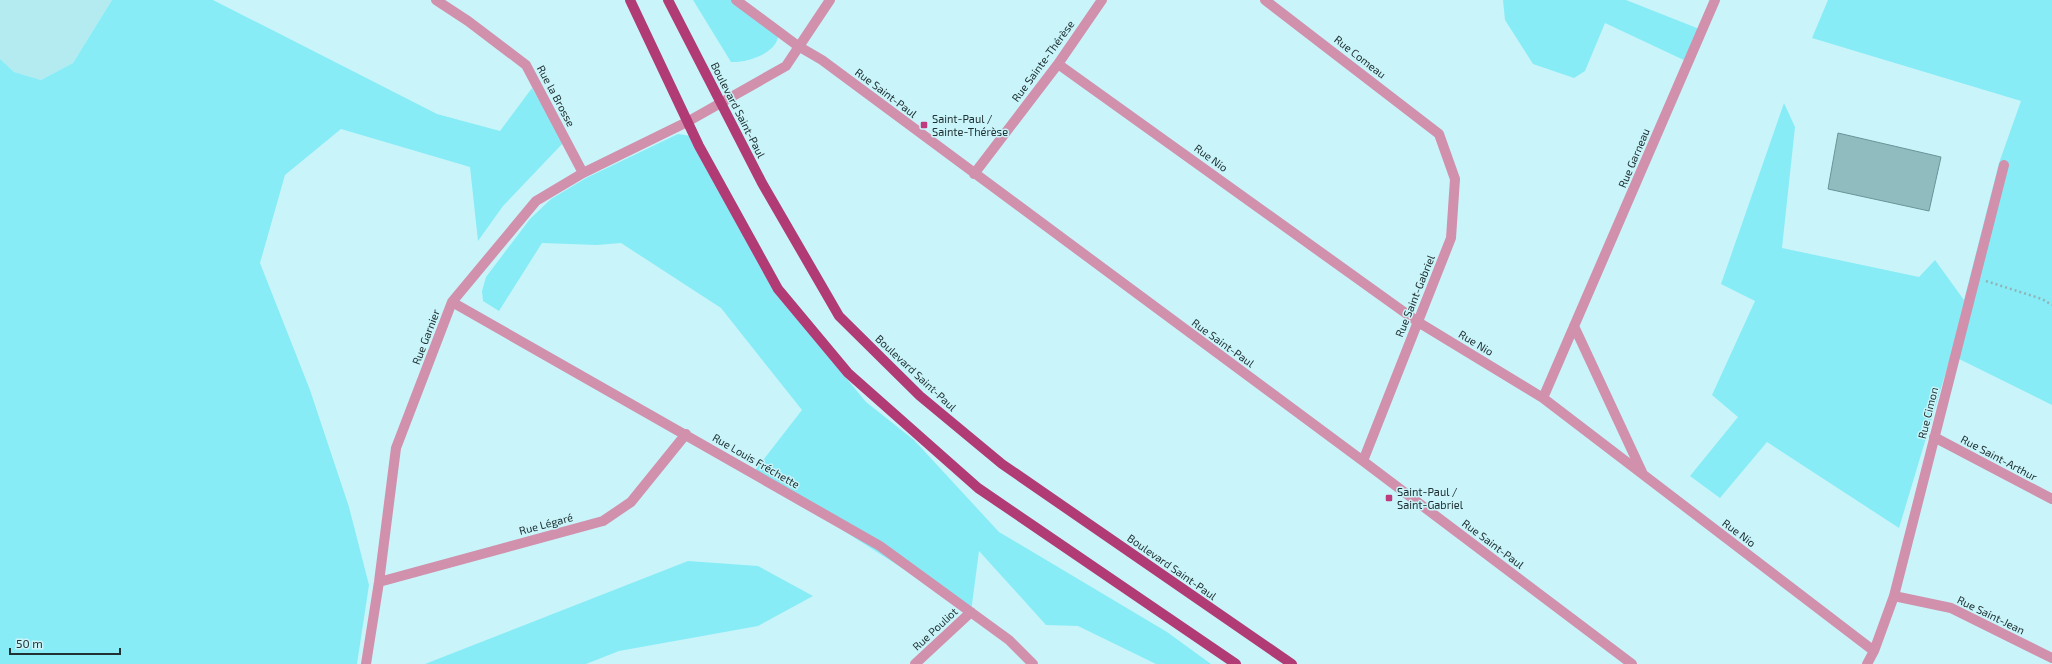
<svg xmlns="http://www.w3.org/2000/svg" width="2052" height="664" font-family="'Exo 2',sans-serif">
<rect width="100%" height="100%" fill="#c9f5fa"/>
<path fill="#b4ebf0" d="M0,0H112L73,63L41,80L14,72L0,59Z"/>
<path fill="#87ecf6" d="M112,0H213L437,114L500,131L532,88L564,142L503,206L478,241L470,167L341,129L285,175L260,263L310,390L349,507L369,585L357,664H0V59L14,72L41,80L73,63Z
M693,0H736L778,37C775,54 746,63 731,62Z
M1503,0H1626L1702,30L1688,62L1605,23L1585,71L1574,78L1533,64L1505,20Z
M1828,0H2052V405L1951,355L1899,528L1767,442L1720,498L1690,476L1738,417L1712,395L1755,301L1721,284L1784,103L1795,127L1782,248L1919,277L1935,260L1964,300L1999,163L2021,101L1812,38Z
M678,134L691,136L778,296L866,402L914,440L999,532L1167,632L1211,664H1156L1078,626L1046,625L979,551L971,612L753,473L802,410L721,308L621,243L597,245L542,243L499,311L483,301L482,291L486,277L530,219L551,199L586,178Z
M688,561L758,566L813,596L758,626L619,651L586,664H425Z"/>
<path fill="#90bbbf" stroke="#6b9499" d="M1838,133L1941,157L1929,211L1828,189Z"/>
<g fill="none" stroke-linecap="round" stroke-linejoin="round">
<path stroke="#90b3b7" stroke-width="2.5" stroke-dasharray="2 3" stroke-linecap="butt" d="M1986,281L2042,299L2052,305"/>
<path stroke="#d190ab" stroke-width="10" d="M436,0L468,21L526,65L583,173
M736,0L798,46L822,60L1363,461L1632,664
M1265,0L1439,134L1455,179L1451,238L1363,461
M1058,64L1418,322L1543,398L1874,651
M974,174L1058,64L1102,0
M452,302L880,546L1009,640L1033,664
M1574,326L1642,472
M1543,398L1715,0
M1934,437L2052,499
M379,582L603,521L631,502L686,434
M1894,596L1951,608L2052,658
M366,664L379,582L396,448L452,302L536,201L583,173L687,122L786,66L830,0
M915,664L971,612
M1867,664L1874,651L1894,596L2004,165"/>
<path stroke="#b03b75" stroke-width="10" d="M630,0L699,146L778,289L848,373L978,488L1236,664
M668,0L762,183L839,316L920,396L1002,464L1292,664"/>
</g>
<g fill="#c03b7e" stroke="#c9f5fa" stroke-width="1.5">
<rect x="920" y="121" width="8" height="8" rx="2"/>
<rect x="1385" y="494" width="8" height="8" rx="2"/>
</g>
<g text-anchor="middle" stroke-width="3" stroke-linejoin="round" paint-order="stroke">
<g font-size="11" fill="#203133" stroke="#c9f5fa">
<text transform="translate(1360 57) rotate(38)" y="4">Rue Comeau</text>
<text transform="translate(1043 61) rotate(-54)" y="4">Rue Sainte-Thérèse</text>
<text transform="translate(886 93) rotate(37)" y="4">Rue Saint-Paul</text>
<text transform="translate(556 96) rotate(62)" y="4">Rue la Brosse</text>
<text transform="translate(738 110) rotate(63)" y="4">Boulevard Saint-Paul</text>
<text transform="translate(1211 158) rotate(36)" y="4">Rue Nio</text>
<text transform="translate(1634 158) rotate(-67)" y="4">Rue Garneau</text>
<text transform="translate(1415 296) rotate(-68)" y="4">Rue Saint-Gabriel</text>
<text transform="translate(426 337) rotate(-69)" y="4">Rue Garnier</text>
<text transform="translate(1223 343) rotate(36)" y="4">Rue Saint-Paul</text>
<text transform="translate(1476 343) rotate(31)" y="4">Rue Nio</text>
<text transform="translate(916 373) rotate(43)" y="4">Boulevard Saint-Paul</text>
<text transform="translate(1928 413) rotate(-76)" y="4">Rue Cimon</text>
<text transform="translate(1999 458) rotate(28)" y="4">Rue Saint-Arthur</text>
<text transform="translate(756 461) rotate(30)" y="4">Rue Louis Fréchette</text>
<text transform="translate(546 524) rotate(-15)" y="4">Rue Légaré</text>
<text transform="translate(1739 533) rotate(37)" y="4">Rue Nio</text>
<text transform="translate(1493 544) rotate(37)" y="4">Rue Saint-Paul</text>
<text transform="translate(1172 567) rotate(35)" y="4">Boulevard Saint-Paul</text>
<text transform="translate(1991 615) rotate(26)" y="4">Rue Saint-Jean</text>
<text transform="translate(935 629) rotate(-43)" y="4">Rue Pouliot</text>
</g>
<g font-size="11" fill="#203133" stroke="#c9f5fa" text-anchor="start">
<text x="932" y="123">Saint-Paul /<tspan x="932" dy="13">Sainte-Thérèse</tspan></text>
<text x="1397" y="496">Saint-Paul /<tspan x="1397" dy="13">Saint-Gabriel</tspan></text>
</g>
</g>
<path d="M10 648v6h110v-6" fill="none" stroke="#203133" stroke-width="2"/>
<text x="16" y="648" font-size="12" fill="#203133" stroke="#c9f5fa" stroke-width="3" paint-order="stroke">50 m</text>
</svg>
